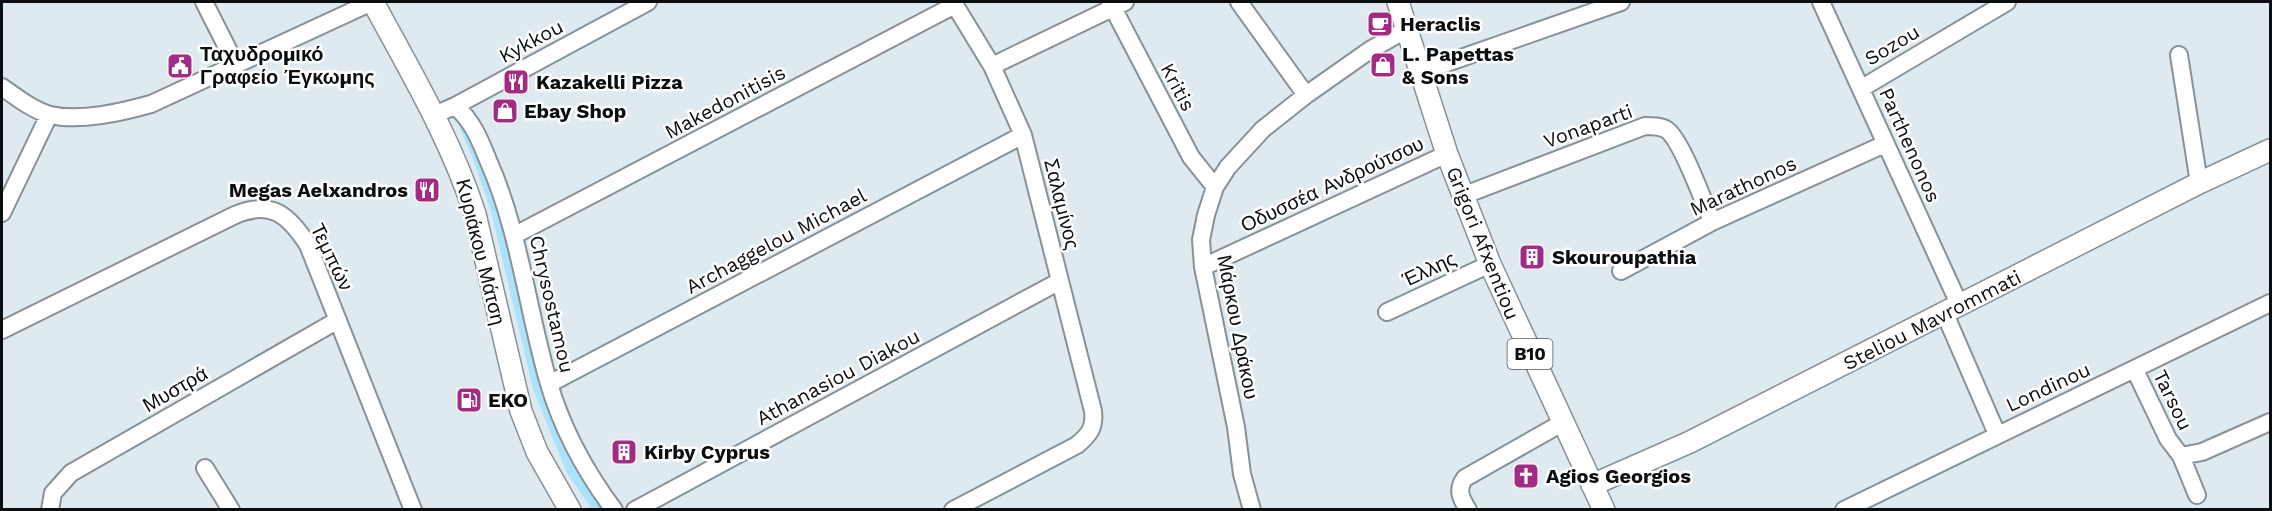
<svg xmlns="http://www.w3.org/2000/svg" width="2272" height="511" font-family="'Work Sans',sans-serif">
<rect width="100%" height="100%" fill="#deeaf0"/>
<path fill="#abe2fc" d="M463,119L506,227L531,349L542,386L607,509H592L567,473L533,389L491,211L473,159L459,126Z"/>
<g fill="none" stroke-linecap="round" stroke-linejoin="round">
<g stroke="#879298" stroke-width="20">
<path id="minor" d="M204,2L236,65
M953,2L992,66L1023,135L1093,411C1095,428 1089,435 1077,445L953,510
M1110,2L1191,157L1215,187
M1239,2L1306,95
M1821,2L1960,306
M2179,55L2199,183
M992,66L1125,2
M1421,72L1621,2
M2,87C16,97 33,110 50,115C81,122 122,112 151,104L372,2
M1862,88L2007,2
M455,106C472,120 480,140 488,160C520,232 527,309 549,384C563,431 585,471 614,510
M434,115L455,106L648,2
M1462,196L1645,126C1652,126 1661,126 1667,130C1682,141 1704,203 1712,222
M2,213L49,115
M515,235L955,5
M1203,267L1447,154
M1621,271L1712,222L1885,144
M1387,312L1490,264
M1945,314L1997,434
M2,330L235,215C271,200 288,214 308,245L413,510
M2135,370L2168,439L2181,456L2197,495
M549,384L1023,135
M2181,456L2202,452L2270,422
M205,468L231,510
M50,510L53,493L71,473L338,320
M635,510L1060,281
M1252,510L1242,474L1236,427L1203,267L1201,240L1206,215L1215,187L1228,167L1263,129L1306,95L1370,50L1407,29
M1468,510C1461,498 1456,490 1465,478L1562,423
M1844,510L2270,303"/>
</g>
<g stroke="#879298" stroke-width="24">
<path id="major" d="M373,2C410,71 451,139 475,214L521,411L537,452L570,510
M1398,2L1447,154L1490,264L1604,510
M1592,485L1690,442L2199,183L2270,150"/>
</g>
<use href="#minor" stroke="#fff" stroke-width="16"/>
<use href="#major" stroke="#fff" stroke-width="21"/>
</g>
<defs>
<g id="cafe-square" transform="scale(1.35)"><rect x="-9" y="-9" width="18" height="18" rx="4" fill="#a22b83" stroke="#fff"/><path d="M-5.5-4.5H6V0H3Q3 3.5 0 3.5H-2.5Q-5.5 3.5-5.5 0ZM3-3.2v2h1.7v-2ZM-6 4.5H4V6H-6Z" fill="#fff"/></g>
<g id="shop-square" transform="scale(1.35)"><rect x="-9" y="-9" width="18" height="18" rx="4" fill="#a22b83" stroke="#fff"/><path d="M-5-2.5h2.3a2.7 3.5 0 0 1 5.4 0H5L5.5 6h-11ZM-1.5-2.5h3a1.5 2.3 0 0 0-3 0Z" fill="#fff"/></g>
<g id="civic-square" transform="scale(1.35)"><rect x="-9" y="-9" width="18" height="18" rx="4" fill="#a22b83" stroke="#fff"/><path d="M-.6-6.5H3V-4.5H.6V-3L4-1V1h2V6H-6V1h2V-1L-.6-3ZM-1.2 2.5V6h2.4V2.5Z" fill="#fff"/></g>
<g id="restaurant-square" transform="scale(1.35)"><rect x="-9" y="-9" width="18" height="18" rx="4" fill="#a22b83" stroke="#fff"/><path d="M-5-6h1v4h1v-4h1v4h1v-4h1v5L-1.5 .5V6h-2V.5L-5-1ZM5-6V6H3V1.5H1.5Q1.5-4 5-6Z" fill="#fff"/></g>
<g id="building-square" transform="scale(1.35)"><rect x="-9" y="-9" width="18" height="18" rx="4" fill="#a22b83" stroke="#fff"/><path d="M-4-6H4V6H1V3H-1V6H-4ZM-2.5-4.3h1.7v1.8h-1.7ZM.8-4.3h1.7v1.8H.8ZM-2.5-1h1.7V.8h-1.7ZM.8-1h1.7V.8H.8Z" fill="#fff"/></g>
<g id="fuel-square" transform="scale(1.35)"><rect x="-9" y="-9" width="18" height="18" rx="4" fill="#a22b83" stroke="#fff"/><path d="M-5.5-6h7V0h2V4h1.3V-2.5L3-4.5l.8-.8L6-3V5H2.5V1h-1V6h-7ZM-4.2-4.7v3.2H.2V-4.7Z" fill="#fff"/></g>
<g id="church-square" transform="scale(1.35)"><rect x="-9" y="-9" width="18" height="18" rx="4" fill="#a22b83" stroke="#fff"/><path d="M-1.2-6h2.4v3.5h3.3v2.4h-3.3V6h-2.4V-.1h-3.3v-2.4h3.3Z" fill="#fff"/></g>
</defs>
<g fill-rule="evenodd">
<use href="#cafe-square" x="1380" y="24"/>
<use href="#shop-square" x="1383" y="65"/>
<use href="#civic-square" x="180" y="66"/>
<use href="#restaurant-square" x="516" y="82"/>
<use href="#shop-square" x="505" y="111"/>
<use href="#restaurant-square" x="427" y="190"/>
<use href="#building-square" x="1532" y="257"/>
<use href="#fuel-square" x="469" y="400"/>
<use href="#building-square" x="624" y="452"/>
<use href="#church-square" x="1526" y="476"/>
</g>
<g text-anchor="middle" stroke-width="5" stroke-linejoin="round" paint-order="stroke">
<rect fill="#fff" stroke="#545658" stroke-width="1.5" x="1507.5" y="339" width="45" height="30" rx="4.5"/>
<g font-size="18" font-weight="bold" fill="#0a0e10">
<text x="1530" y="360">B10</text>
</g>
<g font-size="20" font-weight="bold" fill="#0a0e10" stroke="#fff" text-anchor="start">
<text x="1400" y="31">Heraclis</text>
<text x="200" y="61">Ταχυδρομικό<tspan x="200" dy="23">Γραφείο Έγκωμης</tspan></text>
<text x="1402" y="61">L. Papettas<tspan x="1402" dy="23">&amp; Sons</tspan></text>
<text x="536" y="89">Kazakelli Pizza</text>
<text x="524" y="118">Ebay Shop</text>
<text x="408" y="197" text-anchor="end">Megas Aelxandros</text>
<text x="1552" y="264">Skouroupathia</text>
<text x="488" y="407">EKO</text>
<text x="644" y="459">Kirby Cyprus</text>
<text x="1546" y="483">Agios Georgios</text>
</g>
<g font-size="20" fill="#0a0e10" stroke="#fff">
<text transform="translate(531 41) rotate(-28)" y="7">Kykkou</text>
<text transform="translate(1892 45) rotate(-31)" y="7">Sozou</text>
<text transform="translate(1178 87) rotate(62)" y="7">Kritis</text>
<text transform="translate(725 102) rotate(-28)" y="7">Makedonitisis</text>
<text transform="translate(1588 126) rotate(-20)" y="7">Vonaparti</text>
<text transform="translate(1910 145) rotate(66)" y="7">Parthenonos</text>
<text transform="translate(1332 184) rotate(-25)" y="7">Οδυσσέα Ανδρούτσου</text>
<text transform="translate(1743 186) rotate(-25)" y="7">Marathonos</text>
<text transform="translate(1062 204) rotate(76)" y="7">Σαλαμίνος</text>
<text transform="translate(776 241) rotate(-28)" y="7">Archaggelou Michael</text>
<text transform="translate(1483 243) rotate(68)" y="7">Grigori Afxentiou</text>
<text transform="translate(481 252) rotate(76)" y="7">Κυριάκου Μάτση</text>
<text transform="translate(332 257) rotate(64)" y="7">Τεμπών</text>
<text transform="translate(1429 269) rotate(-25)" y="7">Έλλης</text>
<text transform="translate(552 304) rotate(77)" y="7">Chrysostamou</text>
<text transform="translate(1932 320) rotate(-27)" y="7">Steliou Mavrommati</text>
<text transform="translate(1238 327) rotate(79)" y="7">Μάρκου Δράκου</text>
<text transform="translate(838 377) rotate(-28)" y="7">Athanasiou Diakou</text>
<text transform="translate(2048 387) rotate(-25)" y="7">Londinou</text>
<text transform="translate(175 389) rotate(-30)" y="7">Μυστρά</text>
<text transform="translate(2173 400) rotate(64)" y="7">Tarsou</text>
</g>
</g>
<rect width="2272" height="511" fill="none" stroke="#0a0e10" stroke-width="6"/>
</svg>
